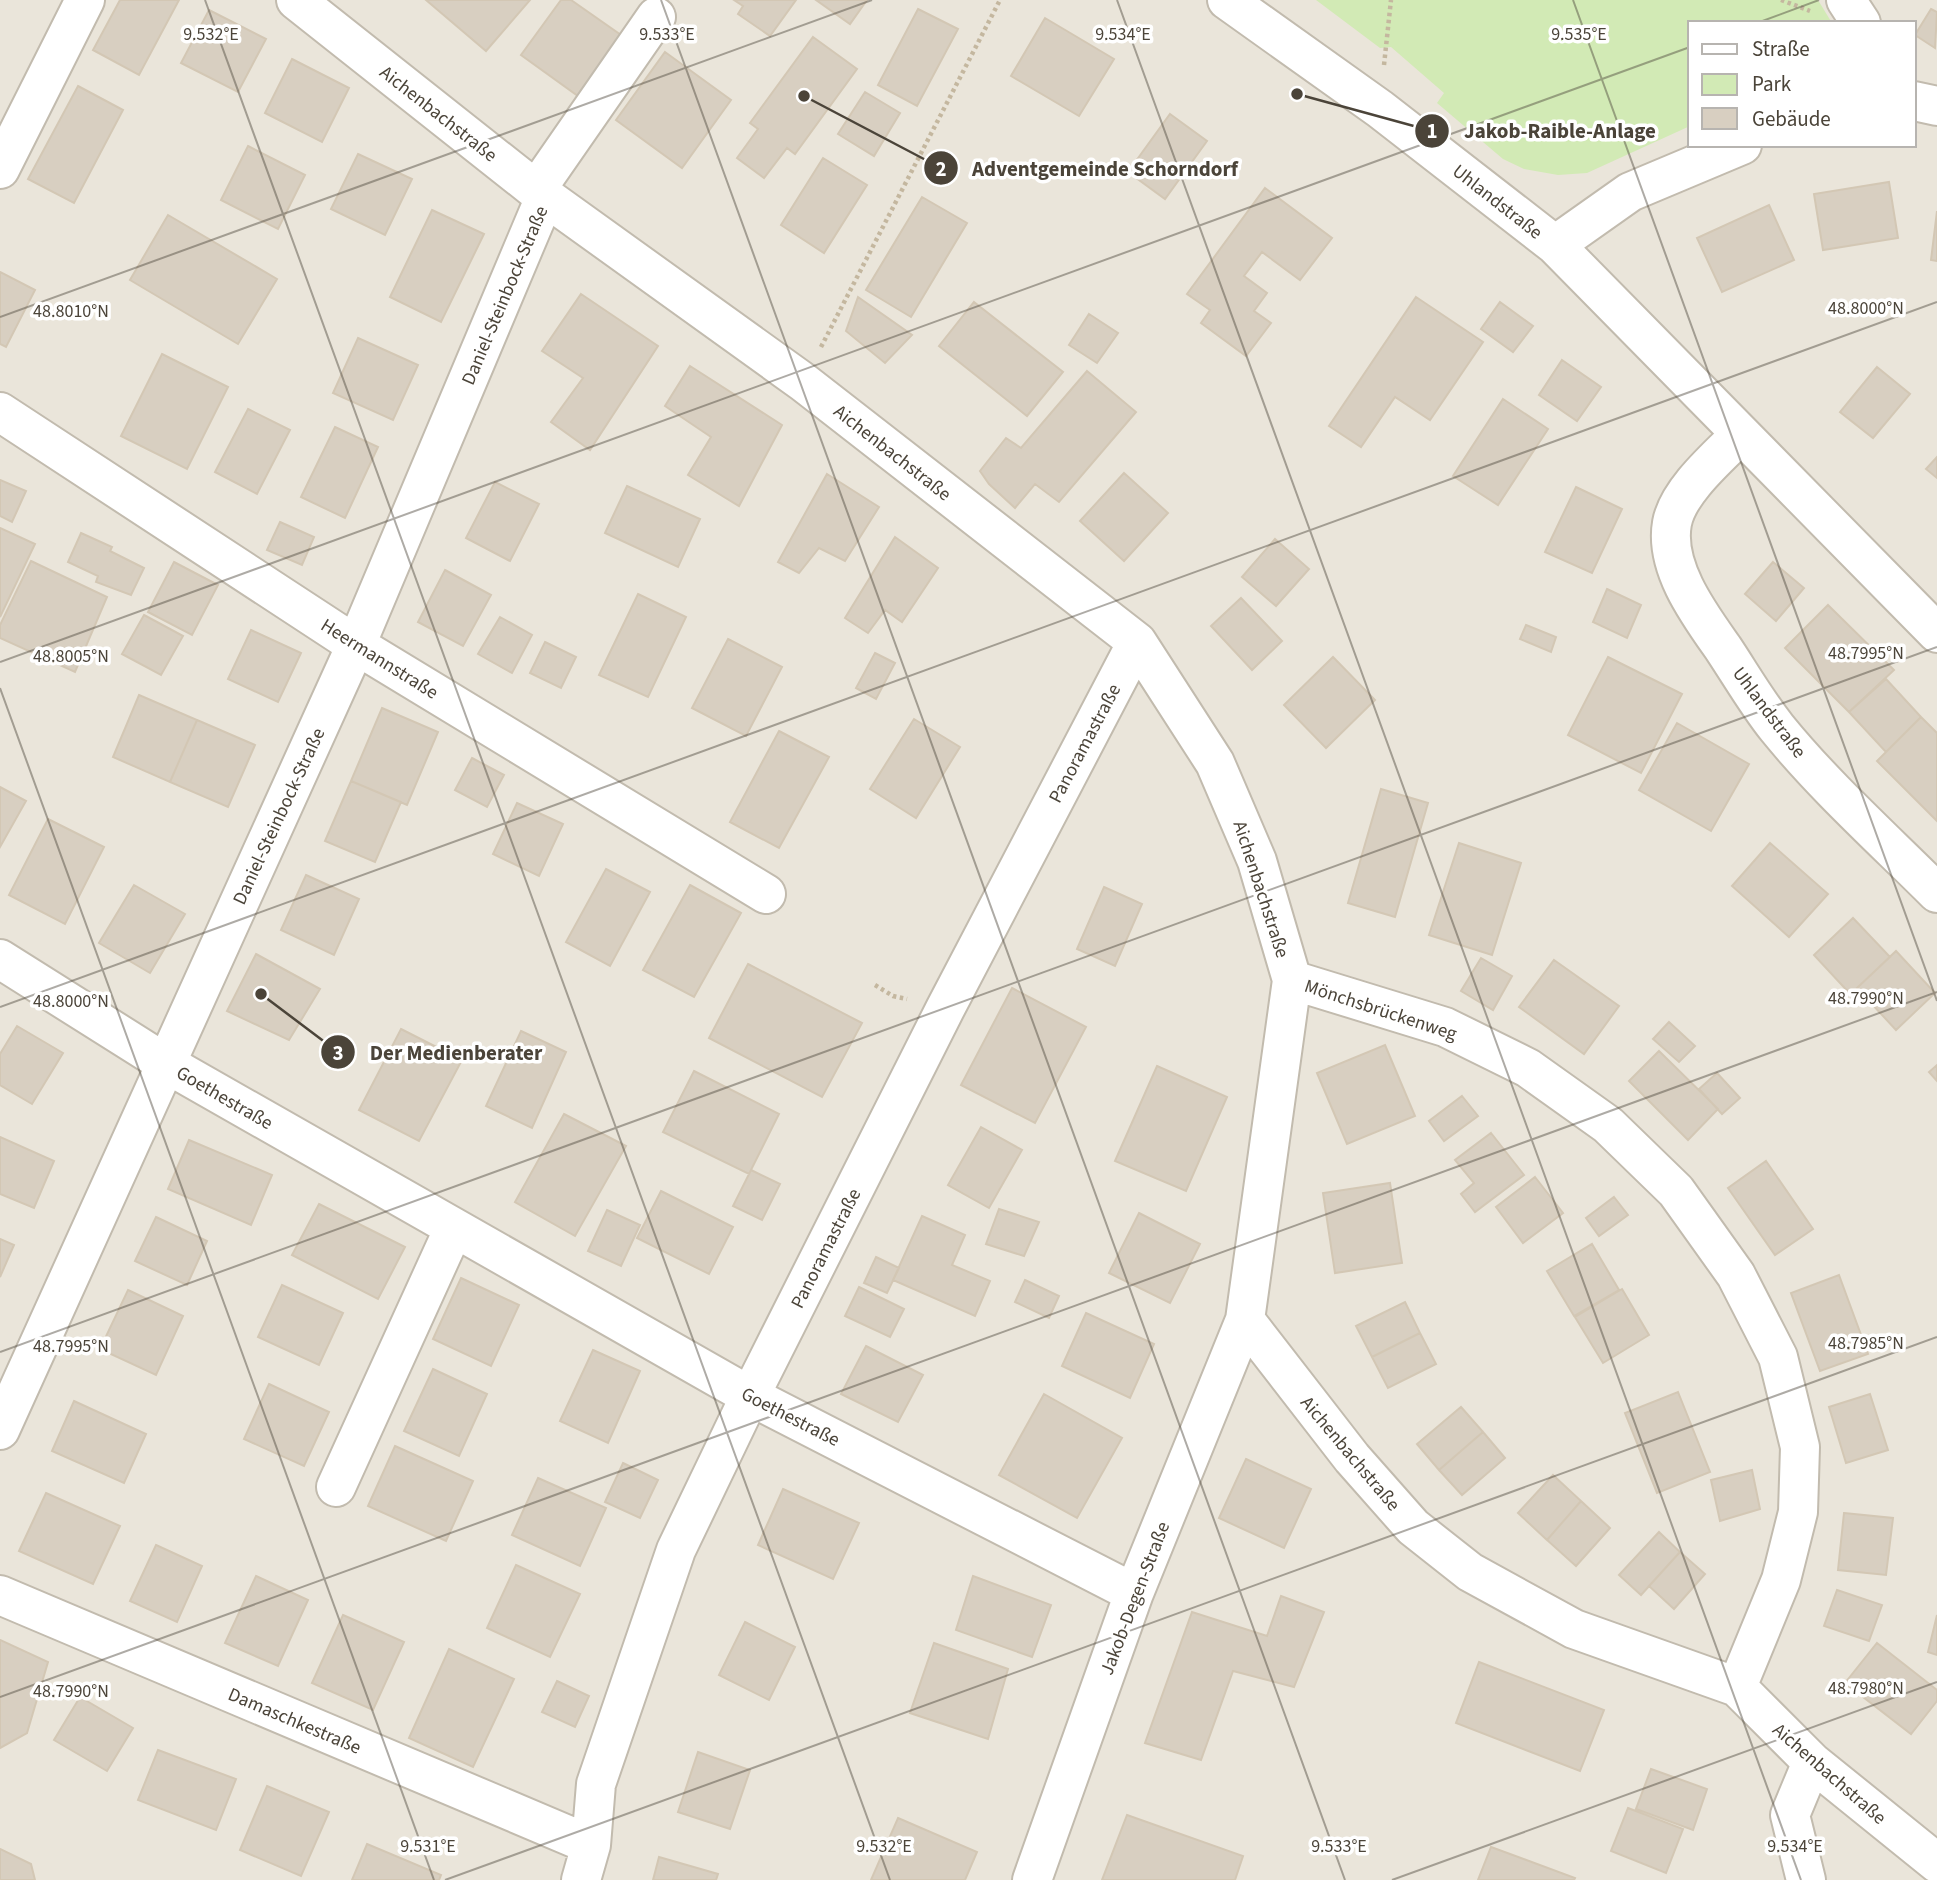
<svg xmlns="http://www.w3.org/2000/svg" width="1937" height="1880" font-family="'Source Sans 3',sans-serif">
<rect width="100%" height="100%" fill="#f6f3ec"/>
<path fill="#eae5da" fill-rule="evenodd" d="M0,0H1937V1880H0ZM1690,23H1914V145H1690Z"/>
<path fill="#d2eab5" d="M1316,0H1818L1832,23H1690V126L1587,173L1558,175L1524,169L1503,159L1437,103L1444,93L1391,47L1380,48Z"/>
<path fill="#d8cfc1" stroke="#d3c7b4" stroke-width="2" d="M120,0H179L139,75L93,50Z
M426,0H530L486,51Z
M561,0H571L621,35L578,96L521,55Z
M734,0H796L770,36L738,14L743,6Z
M816,0H867L850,24Z
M918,9L958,29L917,106L878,85Z
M1931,9L1937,12L1935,48L1915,35Z
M209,10L266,39L238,92L181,63Z
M1045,18L1114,59L1079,116L1011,76Z
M813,37L857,69L795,154L787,148L764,178L737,158L758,129L750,123Z
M665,52L731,100L682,168L616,120Z
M292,59L349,88L322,142L265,113Z
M78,86L123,110L74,203L28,179Z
M865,92L900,113L874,156L838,134Z
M1170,114L1207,141L1165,199L1128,172Z
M248,146L305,175L278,229L221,200Z
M358,154L412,179L385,235L331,209Z
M823,158L867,185L824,253L781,225Z
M1889,182L1898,238L1823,250L1814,194Z
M1265,188L1332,238L1300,280L1262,252L1244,276L1267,293L1254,311L1271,323L1246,356L1201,323L1210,310L1187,294Z
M922,197L967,223L911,317L866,290Z
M1769,205L1794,260L1722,292L1697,238Z
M432,210L484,234L441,322L390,297Z
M1937,211V261L1931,260Z
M168,215L277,279L238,344L130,280Z
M0,272L35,290L6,347L0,344Z
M581,294L658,346L590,450L551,422L583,378L542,351Z
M858,297L912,335L885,363L846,331Z
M1416,297L1483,342L1430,420L1395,397L1361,447L1329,426Z
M974,302L1063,372L1027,416L939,346Z
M1500,302L1533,326L1513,352L1481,329Z
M1089,314L1118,333L1097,363L1069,345Z
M358,338L418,365L393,420L333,393Z
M162,354L228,387L187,469L121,436Z
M1562,360L1601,387L1577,421L1539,395Z
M690,366L782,425L739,506L688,475L711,437L665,406Z
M1877,367L1910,394L1873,438L1840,412Z
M1087,371L1136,412L1059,502L1035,484L1015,508L989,484L980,471L1006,438L1021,448Z
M1503,399L1548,429L1498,505L1453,476Z
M248,409L290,430L257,494L215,472Z
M335,427L378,447L345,518L301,497Z
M1937,457V478L1926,469Z
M1124,473L1168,513L1124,561L1080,521Z
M827,474L879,507L845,561L819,548L799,573L778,562Z
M0,480L26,491L12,522L0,516Z
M495,482L539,504L510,561L466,538Z
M627,486L700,519L678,567L605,533Z
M1576,487L1622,509L1592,573L1545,552Z
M280,522L314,537L302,565L267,550Z
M0,528L35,544L0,617Z
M81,533L112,547L110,551L144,568L131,595L96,582L98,576L68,562Z
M895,537L938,568L902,622L885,610L868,633L845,618Z
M1275,539L1309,569L1276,606L1242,577Z
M31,561L107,597L75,672L0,638V625Z
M174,562L218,585L192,635L148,612Z
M1773,562L1804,588L1776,621L1745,594Z
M445,570L491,595L463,646L418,622Z
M1607,589L1641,605L1627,638L1593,622Z
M638,594L686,617L648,697L599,675Z
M1241,598L1282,641L1252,670L1211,626Z
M1828,605L1894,670L1849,712L1785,648Z
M144,615L183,636L161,675L122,654Z
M500,617L532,635L512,673L478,654Z
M1526,625L1556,637L1551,652L1520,639Z
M251,630L301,653L278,702L228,679Z
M728,639L782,667L746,736L692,708Z
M545,642L576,657L561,688L530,673Z
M875,653L895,663L876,699L856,688Z
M1333,657L1375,700L1326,748L1284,705Z
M1608,657L1682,694L1641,773L1568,735Z
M1886,679L1921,717L1886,752L1849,712Z
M139,695L197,720L170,782L113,757Z
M382,708L438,732L407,805L351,781Z
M1921,717L1937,733V821L1877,761Z
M914,719L960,747L916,818L870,789Z
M197,720L255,745L228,807L170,782Z
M1677,723L1749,764L1711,831L1639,790Z
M779,731L829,757L779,848L730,822Z
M472,758L504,775L487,807L455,790Z
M351,781L401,802L375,862L325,841Z
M0,787L26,801L0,847Z
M1381,789L1428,803L1395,917L1348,903Z
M517,803L563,824L539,876L493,854Z
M48,819L104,847L65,924L9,895Z
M1459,843L1521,863L1492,955L1429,935Z
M1770,843L1828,894L1789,937L1732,886Z
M606,869L650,892L610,966L566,942Z
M306,875L359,899L334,955L281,930Z
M134,885L185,914L150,973L99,943Z
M690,885L741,913L694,997L643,970Z
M1104,887L1142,904L1115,966L1077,949Z
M1853,918L1890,957L1857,988L1859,991L1853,997L1814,955Z
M1896,951L1935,993L1896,1030L1857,988Z
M256,954L320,989L289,1040L227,1011Z
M1481,958L1512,976L1493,1010L1461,991Z
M1554,960L1619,1006L1584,1054L1519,1007Z
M748,964L862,1023L822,1097L709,1038Z
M1012,988L1086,1027L1035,1123L961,1085Z
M1669,1022L1695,1046L1679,1062L1653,1039Z
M17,1026L63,1053L32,1104L0,1085V1054Z
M401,1029L462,1060L419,1141L359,1110Z
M521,1031L566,1052L532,1128L486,1106Z
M1385,1045L1415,1116L1347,1144L1317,1073Z
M1659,1051L1718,1109L1688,1140L1629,1081Z
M1937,1065V1081L1929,1072Z
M1157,1066L1227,1097L1186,1191L1115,1161Z
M694,1071L779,1114L749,1174L663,1132Z
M1717,1073L1740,1098L1722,1114L1699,1089Z
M1462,1096L1478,1116L1444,1141L1429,1121Z
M564,1114L626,1146L575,1236L515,1202Z
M981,1127L1022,1150L989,1208L948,1185Z
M1491,1133L1524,1175L1475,1212L1461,1194L1474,1183L1455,1160Z
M0,1137L54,1161L34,1208L0,1194Z
M189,1140L272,1175L251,1225L168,1189Z
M1766,1161L1813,1229L1775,1255L1728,1188Z
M751,1170L780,1184L762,1220L733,1206Z
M1535,1177L1563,1213L1523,1243L1496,1207Z
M1390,1183L1402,1263L1335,1273L1323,1193Z
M661,1191L733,1227L709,1274L637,1238Z
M1614,1197L1628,1215L1599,1236L1586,1218Z
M319,1204L405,1247L378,1299L292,1255Z
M999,1209L1039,1222L1024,1256L986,1244Z
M607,1210L640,1225L621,1266L588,1251Z
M1139,1213L1200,1244L1170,1303L1109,1273Z
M922,1216L965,1235L952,1265L990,1281L975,1316L893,1280Z
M156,1217L207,1241L187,1285L135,1261Z
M0,1239L14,1245L0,1277Z
M1592,1244L1619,1290L1574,1316L1547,1271Z
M876,1257L899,1268L887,1293L864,1283Z
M1839,1275L1868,1354L1820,1371L1791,1293Z
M461,1278L519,1305L491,1366L433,1339Z
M1025,1280L1059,1296L1049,1318L1015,1302Z
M282,1285L343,1313L319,1365L258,1337Z
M859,1287L904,1309L890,1337L845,1316Z
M1622,1289L1649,1335L1603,1363L1575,1317Z
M128,1290L183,1316L156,1375L100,1349Z
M1405,1302L1420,1333L1372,1357L1356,1326Z
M1086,1313L1154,1344L1130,1398L1062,1366Z
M1420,1333L1436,1364L1388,1388L1372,1357Z
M866,1346L923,1375L898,1422L841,1394Z
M593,1350L640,1371L608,1443L560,1421Z
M433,1369L487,1394L459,1456L404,1431Z
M269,1384L329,1412L304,1466L244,1439Z
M1678,1392L1710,1472L1657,1493L1625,1413Z
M1044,1394L1122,1438L1077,1518L999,1475Z
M1870,1394L1888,1450L1846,1463L1829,1407Z
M74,1401L146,1434L124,1483L52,1451Z
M1461,1407L1483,1432L1439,1470L1417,1444Z
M1483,1432L1505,1458L1462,1495L1439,1470Z
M395,1446L473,1481L446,1541L368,1506Z
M1246,1459L1311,1489L1284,1548L1219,1518Z
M623,1463L658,1480L640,1518L605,1502Z
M1752,1470L1760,1509L1720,1521L1711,1480Z
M1553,1475L1581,1501L1547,1540L1518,1513Z
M538,1478L606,1508L580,1566L512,1535Z
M783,1489L859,1523L833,1579L758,1545Z
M46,1493L120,1526L93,1584L19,1551Z
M1581,1501L1610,1528L1576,1566L1547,1540Z
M1844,1513L1893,1518L1886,1575L1838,1570Z
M1659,1532L1680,1552L1641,1595L1619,1575Z
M156,1545L202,1566L177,1622L130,1601Z
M1680,1552L1705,1574L1674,1609L1649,1586Z
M516,1565L580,1594L550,1657L487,1628Z
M256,1576L308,1600L278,1666L225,1643Z
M973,1576L1051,1605L1032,1657L956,1630Z
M1837,1590L1882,1605L1869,1641L1824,1626Z
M1281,1596L1324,1612L1294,1687L1233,1671L1201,1760L1145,1743L1192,1612L1267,1636Z
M343,1615L404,1642L373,1710L312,1683Z
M1937,1615V1655L1928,1652Z
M745,1622L795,1647L769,1700L719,1675Z
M0,1640L48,1662L27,1733L0,1748Z
M934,1643L1008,1669L988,1739L910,1713Z
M1877,1643L1937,1690V1701L1911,1734L1845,1683Z
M449,1649L514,1679L473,1767L409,1738Z
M1479,1662L1604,1710L1580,1771L1456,1723Z
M557,1681L589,1696L575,1727L542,1712Z
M80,1697L133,1728L107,1771L54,1740Z
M158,1750L236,1779L216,1830L138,1800Z
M698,1752L750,1770L730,1829L678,1812Z
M1651,1769L1707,1789L1693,1830L1636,1809Z
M267,1786L329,1812L301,1876L240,1850Z
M1628,1808L1683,1829L1666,1873L1611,1851Z
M1127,1815L1243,1856L1235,1880H1102Z
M898,1818L977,1852L965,1880H871Z
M367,1844L441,1875L439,1880H352Z
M1491,1847L1575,1878L1574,1880H1478Z
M0,1849L31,1864L35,1880H0Z
M659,1857L718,1874L716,1880H653Z"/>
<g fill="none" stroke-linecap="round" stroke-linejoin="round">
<g stroke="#c2bbae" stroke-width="42">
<path id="minor" d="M296,0L536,190L803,382L1137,642L1215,763L1257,861L1292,980L1245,1320L1134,1593L1032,1880
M1227,0L1380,109L1555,245L1937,633
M1846,0L1861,23
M1914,101L1937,106
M0,169L85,0
M536,190L656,17
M1555,245L1630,192L1742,145
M0,412L356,645L766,894
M1740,435C1718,457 1678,491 1672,523C1664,567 1699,614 1723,648C1741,675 1757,703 1777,728C1825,787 1883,839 1937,893
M0,959L165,1063L750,1396L1134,1593
M1292,980L1445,1027L1528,1068L1608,1125L1676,1191L1736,1275L1778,1357L1800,1447L1798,1512L1781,1580L1737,1687
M1245,1320L1352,1458L1413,1527L1470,1572L1574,1629L1737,1687L1812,1762L1937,1863
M0,1430L356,645L545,197
M336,1487L454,1228
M0,1595L591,1845
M581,1880L591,1845L596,1784L676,1550L750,1396L945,1009L1137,642
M1806,1880L1790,1815L1812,1762"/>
</g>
<path stroke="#c4b79f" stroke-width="4.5" stroke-dasharray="3.5 3.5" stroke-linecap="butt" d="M1781,0L1810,11
M1384,65L1391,0
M821,347L1000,0
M875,985L893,996L907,999"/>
<use href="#minor" stroke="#fff" stroke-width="38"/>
</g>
<path fill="none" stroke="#4b4439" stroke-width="2" stroke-opacity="0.45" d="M205,0L890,1880M661,0L1345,1880M1117,0L1801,1880M1573,0L1937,1001M1757,23L1819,0M0,317L872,0M0,662L1690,47M0,688L434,1880M0,1007L1937,302M0,1352L1937,647M0,1697L1937,992M445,1880L1937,1337M1392,1880L1937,1682"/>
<g text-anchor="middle" stroke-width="7" stroke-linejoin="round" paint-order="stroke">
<g font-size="19" fill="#4b4439" stroke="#fff">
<text transform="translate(439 113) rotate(38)" y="7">Aichenbachstraße</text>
<text transform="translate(1498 201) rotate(38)" y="7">Uhlandstraße</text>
<text transform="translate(504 295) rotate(-67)" y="7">Daniel-Steinbock-Straße</text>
<text transform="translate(893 452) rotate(38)" y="7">Aichenbachstraße</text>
<text transform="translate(380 658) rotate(32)" y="7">Heermannstraße</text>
<text transform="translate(1770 712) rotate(53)" y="7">Uhlandstraße</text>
<text transform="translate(1084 743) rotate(-62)" y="7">Panoramastraße</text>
<text transform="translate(278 816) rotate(-65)" y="7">Daniel-Steinbock-Straße</text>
<text transform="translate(1262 889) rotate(72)" y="7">Aichenbachstraße</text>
<text transform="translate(1381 1009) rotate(18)" y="7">Mönchsbrückenweg</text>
<text transform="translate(225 1097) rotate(30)" y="7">Goethestraße</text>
<text transform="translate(825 1248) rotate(-63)" y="7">Panoramastraße</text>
<text transform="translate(791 1416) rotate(27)" y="7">Goethestraße</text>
<text transform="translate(1351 1453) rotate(50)" y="7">Aichenbachstraße</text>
<text transform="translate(1134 1598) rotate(-69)" y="7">Jakob-Degen-Straße</text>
<text transform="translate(295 1720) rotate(23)" y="7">Damaschkestraße</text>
<text transform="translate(1830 1773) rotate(41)" y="7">Aichenbachstraße</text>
</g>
</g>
<g font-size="18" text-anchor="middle" fill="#4b4439" stroke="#fff" stroke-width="7" stroke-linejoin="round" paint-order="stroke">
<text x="211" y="40">9.532°E</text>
<text x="667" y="40">9.533°E</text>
<text x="1123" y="40">9.534°E</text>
<text x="1579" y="40">9.535°E</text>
<text x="1866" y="314">48.8000°N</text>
<text x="71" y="317">48.8010°N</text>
<text x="1866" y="659">48.7995°N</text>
<text x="71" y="662">48.8005°N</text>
<text x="1866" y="1004">48.7990°N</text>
<text x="71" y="1007">48.8000°N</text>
<text x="1866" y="1349">48.7985°N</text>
<text x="71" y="1352">48.7995°N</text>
<text x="1866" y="1694">48.7980°N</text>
<text x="71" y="1697">48.7990°N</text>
<text x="428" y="1852">9.531°E</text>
<text x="884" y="1852">9.532°E</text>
<text x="1339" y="1852">9.533°E</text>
<text x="1795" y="1852">9.534°E</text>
</g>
<path fill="none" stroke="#4b4439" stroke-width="2.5" d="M1297 94L1432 131M804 96L941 168M261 994L338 1052"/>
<g fill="#4b4439" stroke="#fff" stroke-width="2.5">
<circle cx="1297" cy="94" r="7"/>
<circle cx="804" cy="96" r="7"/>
<circle cx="261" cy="994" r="7"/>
<circle cx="1432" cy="131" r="18"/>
<circle cx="941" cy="168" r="18"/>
<circle cx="338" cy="1052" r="18"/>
</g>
<g font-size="21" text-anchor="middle" font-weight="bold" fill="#fff">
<text x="1432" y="138">1</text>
<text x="941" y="176">2</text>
<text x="338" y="1060">3</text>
</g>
<g font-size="21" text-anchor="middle" font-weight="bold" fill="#4b4439" stroke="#fff" stroke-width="7" stroke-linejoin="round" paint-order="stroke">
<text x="1560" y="138">Jakob-Raible-Anlage</text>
<text x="1105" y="176">Adventgemeinde Schorndorf</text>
<text x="456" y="1060">Der Medienberater</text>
</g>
<rect x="1688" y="21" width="228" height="126" fill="#ffffff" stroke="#b7b4b0" stroke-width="2"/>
<rect x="1702" y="44" width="35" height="10" fill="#ffffff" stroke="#b7b4b0" stroke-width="2"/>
<text x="1752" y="56" font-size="21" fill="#4b4439">Straße</text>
<rect x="1702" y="74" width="35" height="21" fill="#d2eab5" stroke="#b7b4b0" stroke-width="2"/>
<text x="1752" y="91" font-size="21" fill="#4b4439">Park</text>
<rect x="1702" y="108" width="35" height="21" fill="#d8cfc1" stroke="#b7b4b0" stroke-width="2"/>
<text x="1752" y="126" font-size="21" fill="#4b4439">Gebäude</text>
</svg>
